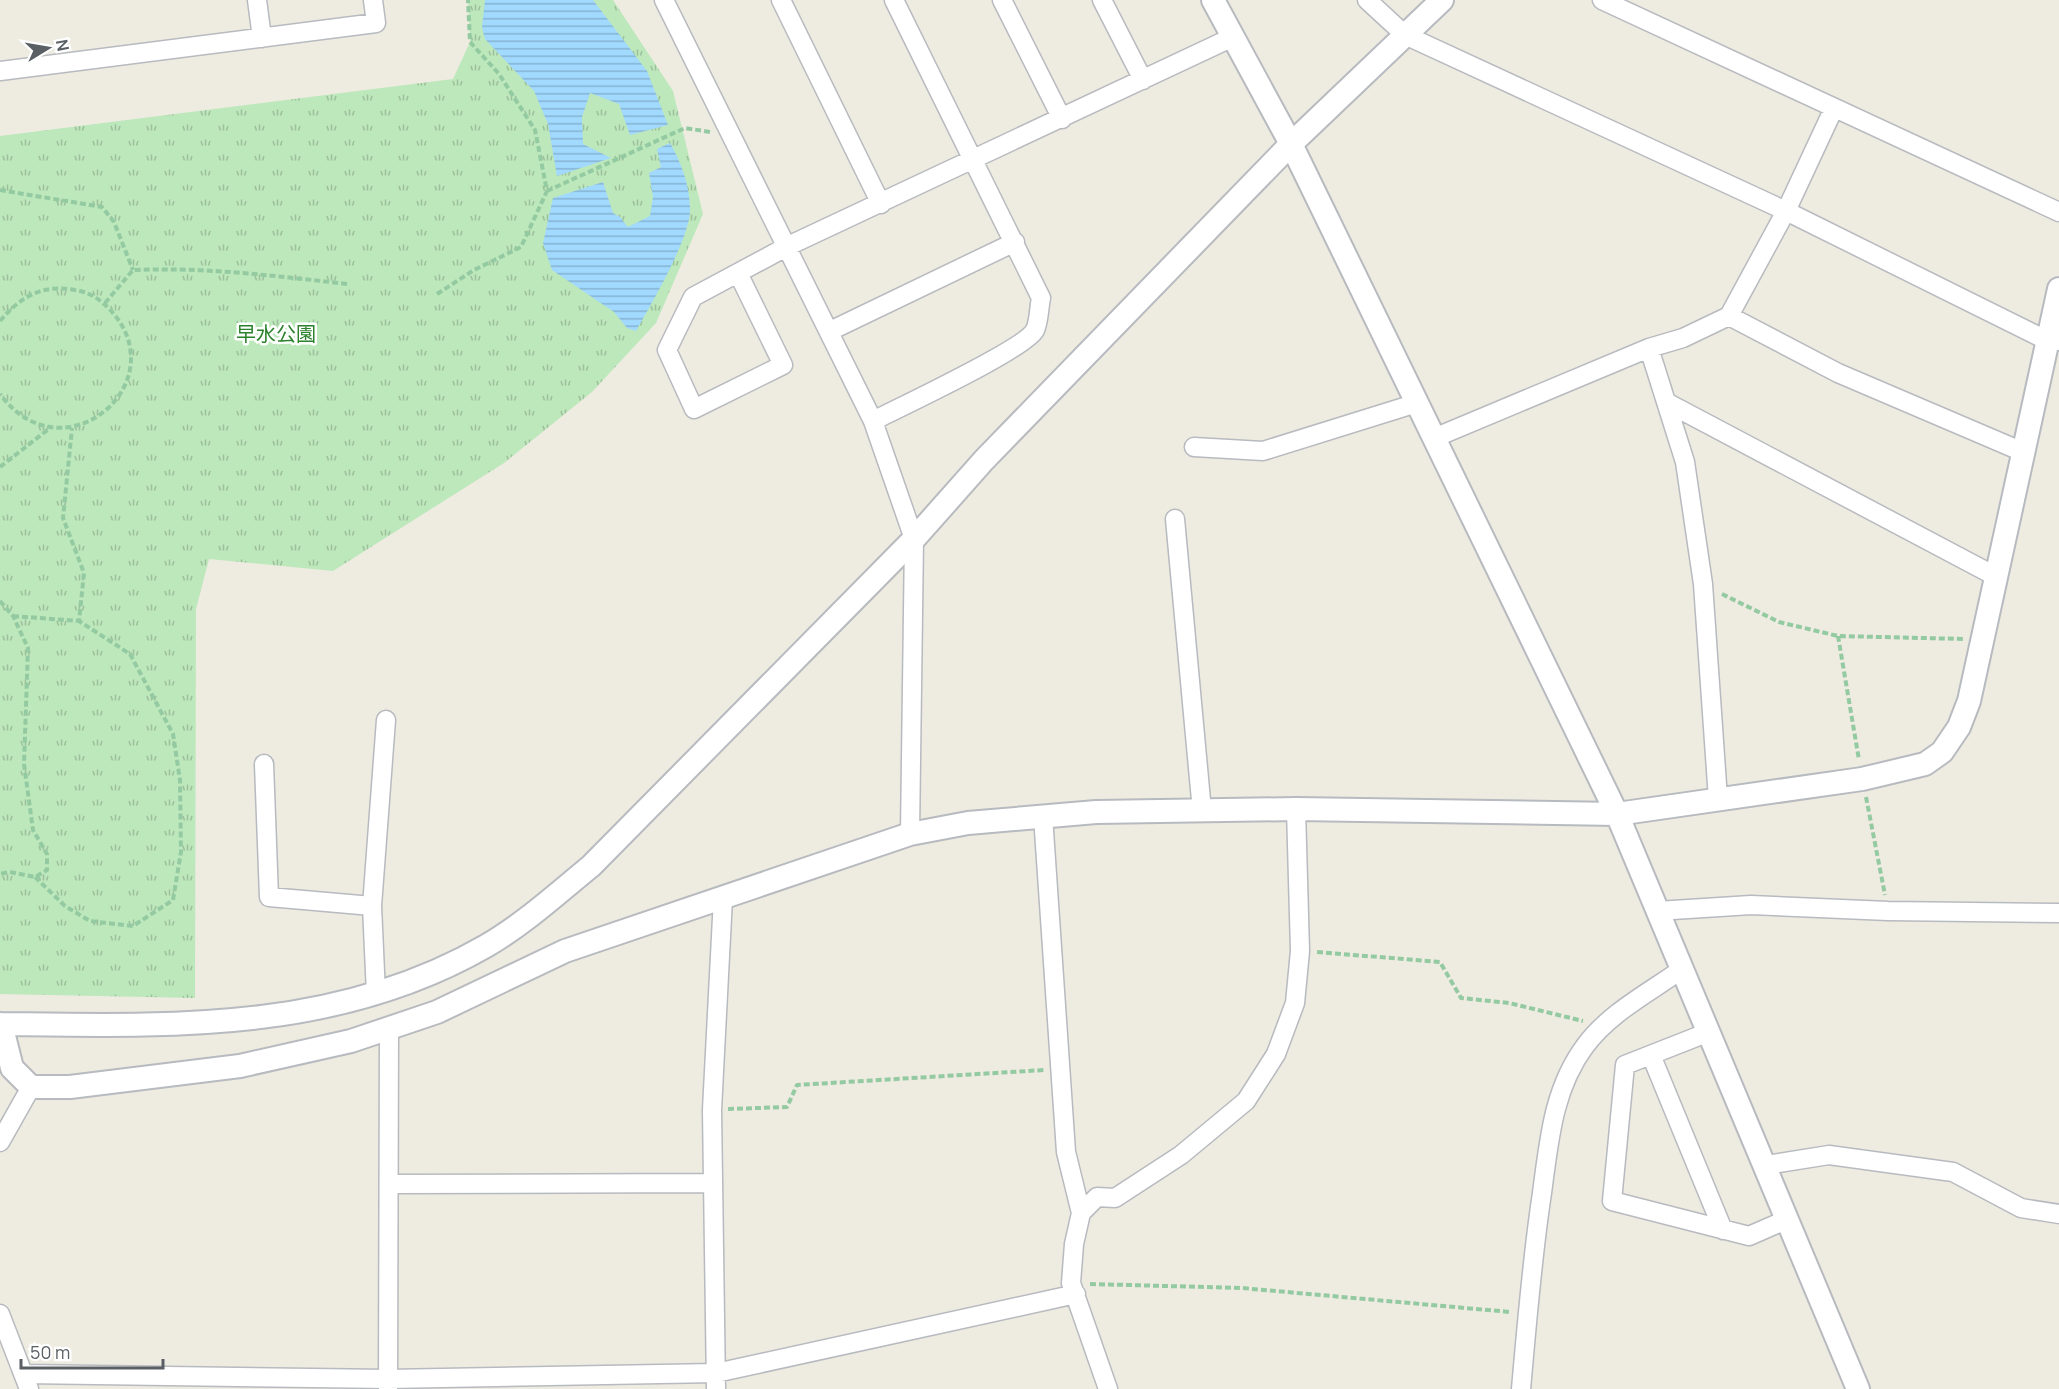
<svg xmlns="http://www.w3.org/2000/svg" width="2059" height="1389" font-family="Manrope,'Noto Sans JP',sans-serif">
<defs>
<pattern id="grass-tufts" width="24" height="20" patternUnits="userSpaceOnUse" patternTransform="scale(1.5)"><rect width="24" height="20" fill="#bde8bb"/><path d="M3 7l-1-3M5 7V3M7 7l1-3M15 17l-1-3M17 17v-4M19 17l1-3" fill="none" stroke="#9dbf9c"/></pattern>
<pattern id="water-rules" width="6" height="5" patternUnits="userSpaceOnUse" patternTransform="scale(1.5)"><rect width="6" height="5" fill="#a1d9ff"/><path d="M0 2.5h6" fill="none" stroke="#86b3d2"/></pattern>
</defs>
<rect width="100%" height="100%" fill="#eeebe1"/>
<path fill="url(#grass-tufts)" d="M468,0H613L673,91L703,214L656,323L592,392L504,463L333,571L209,559L196,609L195,998L0,994V136L453,79L470,42Z"/>
<path fill="url(#water-rules)" d="M485,0H593L647,71L668,125L630,135L619,104L590,93L582,117L583,144L611,158L557,176L548,124L534,91L485,39L482,27Z
M670,143C681,162 690,186 690,209C691,236 651,305 636,331L627,328L614,312L552,270L543,243L553,198L603,182L613,213L620,217L628,227L650,216L653,197L649,173L661,167L657,149Z"/>
<g fill="none" stroke-linecap="round" stroke-linejoin="round">
<g stroke="#b7babf" stroke-width="21">
<path id="minor" d="M257,0L262,38
M664,0L873,421L914,539L910,834
M781,0L881,204
M1002,0L1062,119
M1102,0L1143,80
M1367,0L1405,35L1786,211L2048,341H2059
M1602,0L2059,212
M0,71L376,23L373,0
M738,273L783,365L694,409L667,350L693,297L788,246L1233,37
M1729,316L1838,373L2023,452
M830,331L1015,242
M1649,348L1685,462L1703,584L1718,799
M1666,402L1995,576
M873,421C900,407 1025,349 1035,330C1039,322 1039,307 1041,298L894,0
M1434,438L1649,348L1683,338L1729,316L1786,211L1834,108
M1194,447L1263,451L1417,403
M1175,519L1202,811
M264,764L269,897L372,906
M1043,816L1066,1152L1081,1213
M1657,911L1751,905L1888,911L2059,913
M376,994L372,906L386,720
M1709,1032L1625,1065L1612,1201L1749,1236L1788,1219
M1651,1055L1723,1230
M0,1142L31,1087
M1766,1165L1829,1155L1953,1172L2021,1208L2059,1214
M390,1184L713,1183
M0,1314L29,1389
M24,1374L388,1379L716,1373L1076,1294
M388,1389L389,1028
M716,1389L712,1110L723,898
M1108,1389L1071,1283L1074,1244L1081,1213L1097,1197L1115,1198L1181,1155L1246,1101L1276,1054L1295,1003L1300,951L1296,809
M1521,1389C1527,1323 1532,1258 1542,1193C1549,1141 1553,1089 1585,1046C1609,1013 1650,992 1682,969"/>
</g>
<g stroke="#b7babf" stroke-width="26">
<path id="tertiary" d="M1213,0L1291,144L1617,814L1858,1389
M0,1024C168,1026 335,1033 486,946C524,924 558,893 591,866L914,539L984,460L1291,144L1442,0
M1,1024L12,1068L31,1087H70L240,1066L351,1041L437,1012L565,951L910,834L968,823L1096,812L1296,809L1617,814L1862,779L1925,764L1942,752L1959,727L1969,701L2059,289"/>
</g>
<path stroke="#94caa1" stroke-width="4" stroke-dasharray="6 3" stroke-linecap="butt" d="M0,190L102,207L114,222L133,270
M547,191L685,128L710,132
M437,294L474,270L521,247L547,191L535,130L499,74L470,42L468,0
M105,303L133,270C205,267 276,276 348,284
M0,321C21,296 43,284 75,290C90,292 103,301 113,313C175,385 62,479 0,394
M0,467L50,428
M1722,594L1779,622L1838,636L1964,639
M0,601L13,616L28,648L24,764L33,830L47,854V870L35,877L10,872L0,874
M13,616L79,621L84,573L63,518L72,428
M1838,636L1859,760
M1866,797L1885,895
M35,877L65,906L90,921L133,926L173,900L181,852L180,780L173,734L130,654L79,621
M1317,952L1440,962L1461,998L1509,1003L1583,1021
M728,1109L787,1107L797,1085L1044,1070
M1090,1284L1242,1288L1510,1312"/>
<use href="#minor" stroke="#fff" stroke-width="18"/>
<use href="#tertiary" stroke="#fff" stroke-width="22"/>
</g>
<g text-anchor="middle" stroke-width="5" stroke-linejoin="round" paint-order="stroke">
<g font-size="20" fill="#2c822d" stroke="#fff">
<text x="276" y="341">早水公園</text>
</g>
</g>
<g transform="translate(48 48) rotate(79)" stroke="#ffffff" stroke-width="4.5" paint-order="stroke">
<path d="M0-4.5L10 22L0 15L-10 22Z" fill="#5a5f64"/>
<text y="-9" font-size="16" font-weight="bold" text-anchor="middle" fill="#5a5f64">N</text>
</g>
<path d="M21 1359v9h142v-9" fill="none" stroke="#5a5f64" stroke-width="3"/>
<text x="30" y="1359" font-size="18" fill="#5a5f64" stroke="#ffffff" stroke-width="4.5" paint-order="stroke">50 m</text>
</svg>
